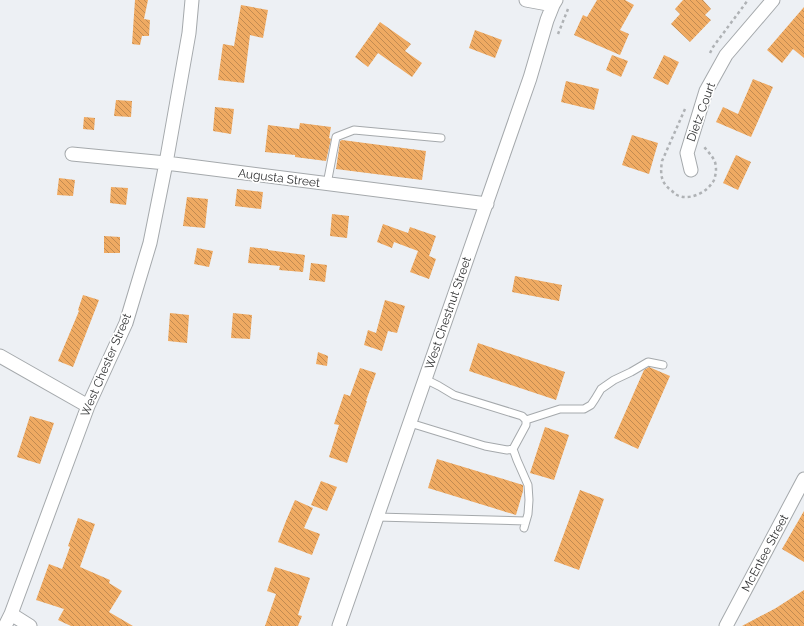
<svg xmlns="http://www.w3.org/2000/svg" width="804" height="626" font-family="Raleway,sans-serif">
<defs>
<pattern id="building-back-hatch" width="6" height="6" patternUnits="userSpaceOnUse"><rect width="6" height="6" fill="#efaa62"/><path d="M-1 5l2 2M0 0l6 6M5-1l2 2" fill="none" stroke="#c28b51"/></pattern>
</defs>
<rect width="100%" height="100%" fill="#edf0f4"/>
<path fill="url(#building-back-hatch)" d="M135,0H148L144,19L150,20L149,36H142L140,45L132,44Z
M597,0H625L634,5L620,30L629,34L620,55L574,35L583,15L587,17Z
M683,0H703L711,9L705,15L711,20L690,42L671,24L680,14L675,9Z
M241,5L268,10L263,38L250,35L244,83L218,80L223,44L234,46Z
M804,7V58L793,49L782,63L767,50Z
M380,22L411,44L405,51L422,63L412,77L378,53L368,67L355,57Z
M475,30L502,40L495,58L469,48Z
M612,55L628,61L621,77L606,70Z
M664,55L679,62L668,85L653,78Z
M753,79L773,87L751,137L716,122L723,107L738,114Z
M566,81L599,89L594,110L561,102Z
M116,100L132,101L131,117L114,116Z
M215,107L234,109L231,134L213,131Z
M84,117L95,118L94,130L83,129Z
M300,123L331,127L329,138L331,139L326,161L295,157V155L265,152L268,125L299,129Z
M632,135L658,143L649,174L622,165Z
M342,140L426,151L422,180L336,169L340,141Z
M736,155L751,162L738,190L723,183Z
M59,178L75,180L73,196L57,195Z
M111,187L128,188L126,205L110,203Z
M237,189L263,192L261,209L235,206Z
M187,197L208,199L205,228L183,226Z
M332,214L349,216L347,238L330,236Z
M383,224L408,233L410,227L436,236L429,256L436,259L429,279L410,272L418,251L394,242L392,248L377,242Z
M104,236L120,237V253H104Z
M250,247L268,249V250L305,255L303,272L279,270L280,266L248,263Z
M197,248L213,251L209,267L194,264Z
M311,263L327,265L325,282L309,280Z
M515,276L562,285L559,301L512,292Z
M83,295L99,300L73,367L58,361L79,311L78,310Z
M385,300L405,306L397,333L388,331L382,351L364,345L368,330L376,333Z
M170,313L189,315L187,343L168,341Z
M233,313L252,315L250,339L231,338Z
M478,343L565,372L556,400L469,371Z
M318,352L328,356L327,366L316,364Z
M649,367L670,376L638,449L614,438L644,370Z
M360,368L376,373L366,401H367L347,463L329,457L339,425L334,424L344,394L350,396Z
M30,416L54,423L40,464L17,457Z
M545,427L569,435L554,480L530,473Z
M437,459L523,485V491L516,515L428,488Z
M321,481L337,487L327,511L311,505Z
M580,490L604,499L579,570L554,561Z
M295,500L313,508L304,528L320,534L312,555L278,542L286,521Z
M804,511V562L782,549Z
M78,518L95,524L80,567L110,580L109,583L122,591L109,612L133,626H71L58,620L64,609L36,600L49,564L62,569L70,547L68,546Z
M275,567L310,578L298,615L302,616L298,626H265L276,594L267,591Z
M804,590V626H742L776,608Z"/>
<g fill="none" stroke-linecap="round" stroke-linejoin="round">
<g stroke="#a5a9ac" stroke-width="9">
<path id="lane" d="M327,184L336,137L354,130L441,138
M526,420L560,409H584L591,405L595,399L601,389L614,380L631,372L648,362L663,365
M410,423L485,446L507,450L513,449L526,425V420L522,416L454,395L439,386L425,379
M513,449L517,460L528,485L529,500L528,514L524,528
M377,517L526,521"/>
</g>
<g stroke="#a5a9ac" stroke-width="15">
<path id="street" d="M526,0L553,5
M72,154L166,163L487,204
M691,170L687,153L706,91L726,55L773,0
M0,356L88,406
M11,614L30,626
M5,626L11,614L88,406L126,323L150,243L166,163L189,33L192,0
M339,626L530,78L547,20L553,5L556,0
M726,626L804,479"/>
</g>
<path stroke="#afb2b5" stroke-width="2.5" stroke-dasharray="3 3" stroke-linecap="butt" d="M558,34L568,9
M710,53L713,47L748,0
M685,109L662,161C660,175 661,183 672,191C674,193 675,194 677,195C688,201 706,193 712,183C715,180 715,176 716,172C716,168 716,163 714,160C711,154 706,150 703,145"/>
<use href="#lane" stroke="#fff" stroke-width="7"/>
<use href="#street" stroke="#fff" stroke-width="13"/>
</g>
<g text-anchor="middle" stroke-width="3.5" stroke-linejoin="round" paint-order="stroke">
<g font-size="12" fill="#313233" stroke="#fff">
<text transform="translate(701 112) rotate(-70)" y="4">Dietz Court</text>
<text transform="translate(279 178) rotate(7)" y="4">Augusta Street</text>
<text transform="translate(448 313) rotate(-71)" y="4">West Chestnut Street</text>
<text transform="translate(106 365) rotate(-67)" y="4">West Chester Street</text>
<text transform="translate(765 553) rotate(-62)" y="4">McEntee Street</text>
</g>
</g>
</svg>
